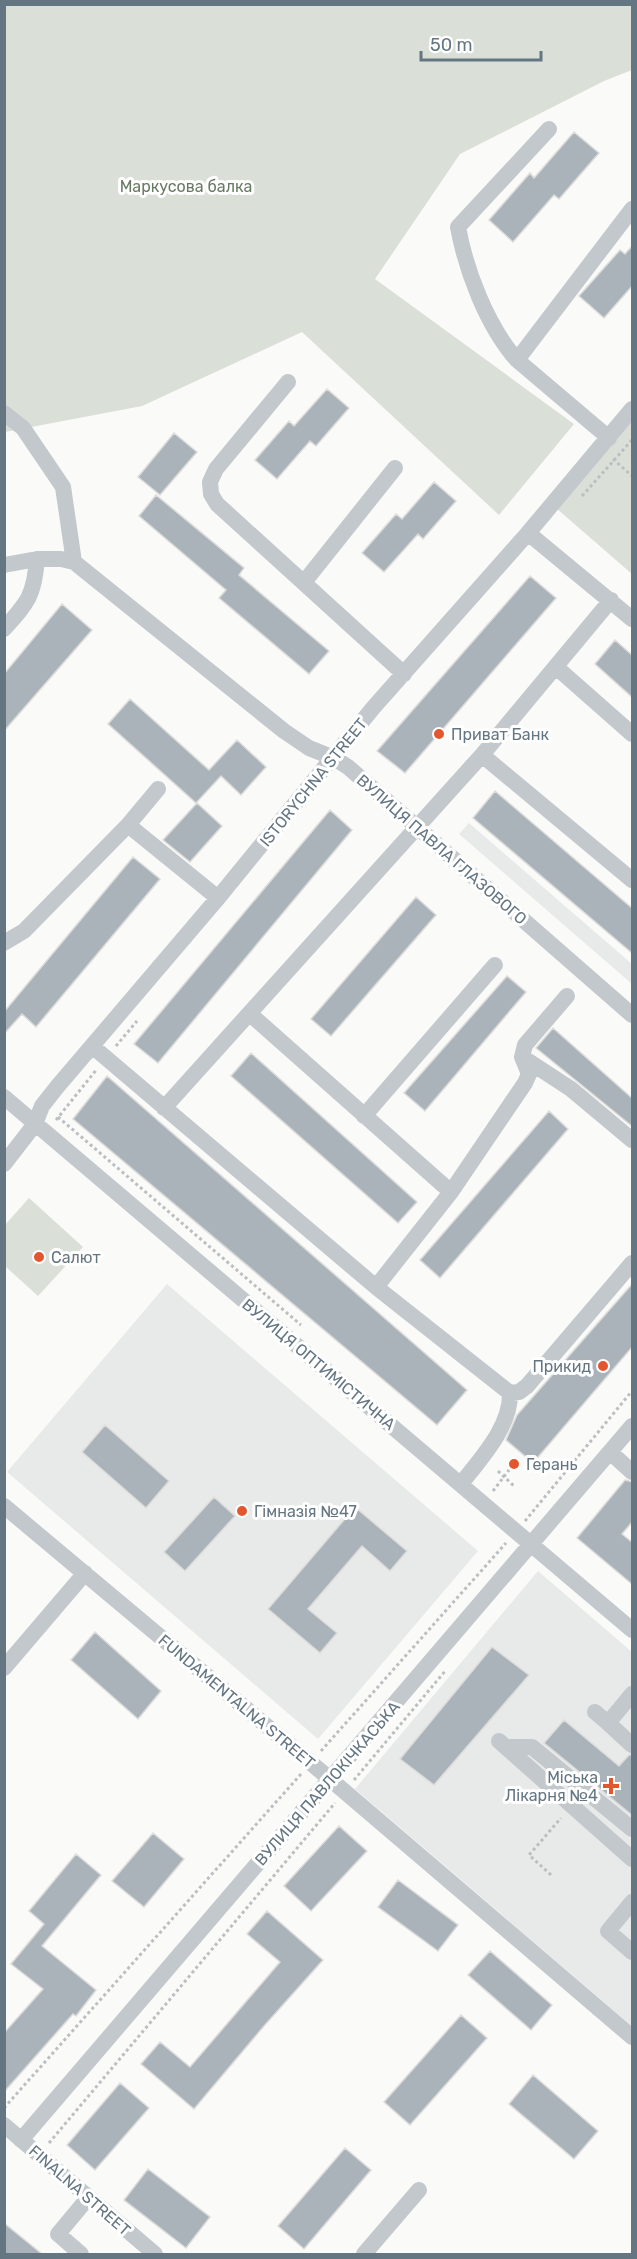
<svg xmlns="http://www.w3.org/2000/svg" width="637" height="2259" font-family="Rubik,sans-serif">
<rect width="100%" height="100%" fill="#fafaf8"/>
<path fill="#e8e9e9" d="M469,823L632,964V984L459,834Z
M167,1284L478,1551L318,1739L7,1472Z
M538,1571L632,1652V2026L355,1789Z"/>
<path fill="#dadfd7" d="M5,5H632V70L604,81L460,154L375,279L574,424L499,515L302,332L142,406L5,432Z
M632,419V574L556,508Z
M29,1198L83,1247L38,1296L5,1266V1225Z"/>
<path fill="#aab3b9" stroke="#dcdcda" stroke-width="1.5" d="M574,132L599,153L559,199L554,195L513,242L489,220L530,173L534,178Z
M633,245V285L604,318L579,296L620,250L625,254Z
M327,389L349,408L316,446L310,441L277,479L255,460L289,421L294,426Z
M174,433L197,452L160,495L138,477Z
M434,482L456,501L423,539L418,534L384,572L362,553L396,514L402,519Z
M156,495L244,568L239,575L329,651L309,674L219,598L226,590L139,516Z
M530,576L556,598L405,773L377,751Z
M62,604L92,630L4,731V674Z
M615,640L633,656V698L595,664Z
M130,699L209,770L237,740L266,767L241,795L221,776L196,803L108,724Z
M495,791L633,909V954L473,818Z
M197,803L222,826L190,862L163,840Z
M330,810L352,830L158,1063L134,1044Z
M133,857L160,879L36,1027L22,1014L4,1034V1012Z
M416,897L436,915L331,1036L311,1019Z
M507,976L526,992L425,1111L404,1093Z
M553,1028L633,1099V1127L536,1048Z
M251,1053L417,1202L398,1223L231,1076Z
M107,1076L467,1390L437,1425L73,1119Z
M549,1111L568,1129L440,1278L420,1260Z
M633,1283V1346L533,1463L506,1440L517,1415Z
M105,1425L169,1481L146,1508L82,1452Z
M625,1480L633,1482V1521L622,1534L633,1543V1585L577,1538Z
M214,1497L235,1516L185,1571L164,1552Z
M355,1507L407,1551L390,1571L362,1546L308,1609L337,1633L320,1653L268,1609Z
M95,1632L161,1691L138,1719L71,1660Z
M492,1647L529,1675L434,1785L400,1759Z
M564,1720L619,1766L629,1755H633V1816L544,1743Z
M339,1826L367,1851L311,1911L284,1886Z
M153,1833L184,1859L144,1907L112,1881Z
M76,1854L101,1875L42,1946L96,1990L76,2016L73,2014L4,2092V2033L43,1989L11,1964L44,1924L29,1911Z
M398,1880L458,1925L438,1951L378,1907Z
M267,1911L323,1960L264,2026L194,2109L141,2064L160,2042L190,2067L280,1962L247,1934Z
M490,1951L552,2005L531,2030L468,1975Z
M461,2015L487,2038L410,2125L384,2102Z
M533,2075L598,2131L574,2159L509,2104Z
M120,2083L149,2108L95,2170L67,2145Z
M345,2148L371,2170L304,2249L278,2226Z
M148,2169L210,2217L186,2248L124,2200Z
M4,2223L42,2254H4Z"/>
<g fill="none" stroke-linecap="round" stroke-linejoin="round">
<path stroke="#bbbfc2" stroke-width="3" stroke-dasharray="3 3" stroke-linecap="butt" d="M613,459L632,476
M582,496L632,440
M116,1046L137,1021
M58,1117L301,1325
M56,1120L97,1069
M498,1471L514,1486
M493,1491L509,1470
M525,1521L632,1391
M321,1751L506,1543
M354,1780L446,1670
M551,1875L529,1855L561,1818
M4,2108L301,1774
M49,2143L335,1803"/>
<path stroke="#c3c8cc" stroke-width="16" d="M549,129L458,227C466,271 487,326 517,360L609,438
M517,360L632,209
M288,382L216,469L210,482L211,494L217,504L404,674
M4,413L23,428L63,487L74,562
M528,533L632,619
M4,565L37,559
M305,581L395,468
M4,629C28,602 34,596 37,559H61L74,562L284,731L309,748L334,758L348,767L632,1015
M556,667L632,734
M482,755L632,880
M128,825L218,898
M4,943L24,931L128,825L158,789
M250,1014L451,1192
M92,1046L376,1287L510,1393
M522,1057L571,1089L632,1140
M4,1097L632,1630
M164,1108L482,755L611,600
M364,1116L495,965
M4,1164L35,1124L42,1106L57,1087L218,898L373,708L528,533L632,409
M376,1287L451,1192L525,1083L529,1074L522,1057L525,1045L567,996
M610,1452L632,1472
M461,1484C480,1459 511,1427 510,1393L519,1392L527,1386L632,1263
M4,1506L330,1779L632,2037
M4,1668L85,1573
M595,1712L608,1723
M499,1741L632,1859
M632,1745L608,1723L632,1694
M506,1747H532L632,1829
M632,1902L608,1931L632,1952
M4,2125L155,2254
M21,2140L632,1426
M81,2254L58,2234L88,2198
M364,2254L419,2190"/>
</g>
<g fill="#e4572e" stroke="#fff" stroke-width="2">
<circle cx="439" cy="734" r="6"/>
<circle cx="39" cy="1257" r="6"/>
<circle cx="603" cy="1366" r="6"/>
<circle cx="514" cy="1464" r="6"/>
<circle cx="242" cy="1511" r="6"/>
<path d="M608 1777h6v6h6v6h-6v6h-6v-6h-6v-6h6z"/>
</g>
<g text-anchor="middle" stroke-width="6" stroke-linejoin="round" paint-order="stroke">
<g font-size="16" fill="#687a64" stroke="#fff">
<text x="186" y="192">Маркусова балка</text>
</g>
<g font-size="16" fill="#657683" stroke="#fff" text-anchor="start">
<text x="451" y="740">Приват Банк</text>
<text x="51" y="1263">Салют</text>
<text x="591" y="1372" text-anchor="end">Прикид</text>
<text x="526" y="1470">Герань</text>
<text x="254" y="1517">Гімназія №47</text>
<text x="598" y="1783" text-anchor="end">Міська<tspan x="598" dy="18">Лікарня №4</tspan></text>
</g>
<g font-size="16" fill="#657683" stroke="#fff">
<text transform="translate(313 782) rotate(-51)" y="6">ISTORYCHNA STREET</text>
<text transform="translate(442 849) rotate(41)" y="6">ВУЛИЦЯ ПАВЛА ГЛАЗОВОГО</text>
<text transform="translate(319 1364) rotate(40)" y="6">ВУЛИЦЯ ОПТИМІСТИЧНА</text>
<text transform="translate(237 1701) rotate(40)" y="6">FUNDAMENTALNA STREET</text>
<text transform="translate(327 1783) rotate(-49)" y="6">ВУЛИЦЯ ПАВЛОКІЧКАСЬКА</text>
<text transform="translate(80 2190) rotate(41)" y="6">FINALNA STREET</text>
</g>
</g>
<rect width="637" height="2259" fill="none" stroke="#657683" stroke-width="12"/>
<path d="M421 51v9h120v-9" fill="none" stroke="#657683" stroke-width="3"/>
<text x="430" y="51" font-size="18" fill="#657683" stroke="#ffffff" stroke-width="4.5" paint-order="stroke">50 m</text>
</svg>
